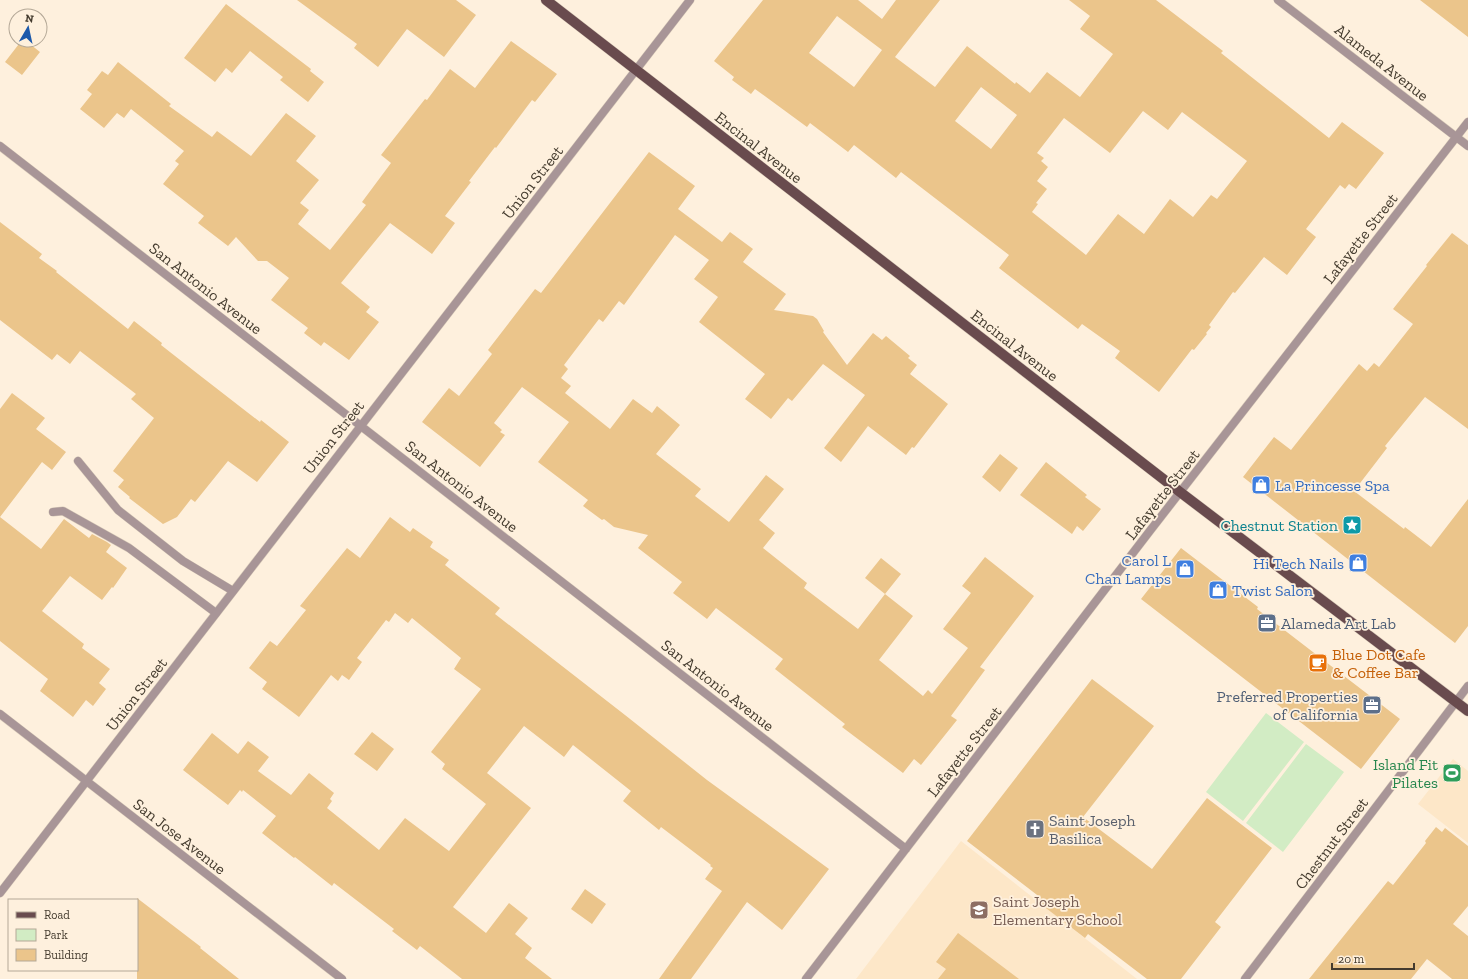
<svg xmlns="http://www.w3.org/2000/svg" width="1468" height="979" font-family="'Zilla Slab',serif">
<rect width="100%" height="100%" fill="#fef0dd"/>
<path fill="#fde7c8" d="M1453,759L1468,771V843L1418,804Z
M961,841L1137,979H856Z"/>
<path fill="#d2ecc4" d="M1266,713L1304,742L1243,821L1206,792Z
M1306,744L1344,772L1283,852L1246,823Z"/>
<path fill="#ebc58b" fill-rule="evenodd" d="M297,0H456L476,15L444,57L407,29L378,67L354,48L357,44Z
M763,0H858L882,19L896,0H940L895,57L935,87L967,46L1015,84L1016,82L1030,93L1047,72L1080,97L1113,54L1080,29L1090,16L1069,0H1156L1223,51L1221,53L1329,138L1342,122L1384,153L1356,189L1349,184L1345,189L1340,185L1306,229L1316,237L1287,275L1264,257L1235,293L1233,292L1209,325L1211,327L1206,333L1207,334L1194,350L1192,349L1159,392L1115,358L1120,351L1082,324L1078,329L999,268L1009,255L901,172L896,178L854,145L848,152L810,123L807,127L755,89L751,94L732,80L734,77L714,61ZM837,16L882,50L854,87L809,53ZM981,87L1017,115L991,149L955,121ZM1143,111L1168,130L1182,112L1247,161L1217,199L1211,195L1193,217L1170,199L1144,234L1118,214L1086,255L1032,212L1038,204L1036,203L1047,189L1037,181L1048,167L1041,161L1044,158L1037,153L1064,118L1110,153Z
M1420,0H1468V37Z
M226,4L311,69L310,71L324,82L308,102L280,80L283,77L250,51L232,73L226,68L215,82L184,58Z
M22,40H25L40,52L22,75L5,62Z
M511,41L557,74L535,102L532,100L496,148L495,147L469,181L471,182L445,216L455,223L432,254L390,223L341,283L370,307L366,312L379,322L349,360L324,342L321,346L304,333L308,328L271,300L289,278L267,261H258L236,237L228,246L198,223L204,216L163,184L179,164L175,161L184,151L131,109L124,118L117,113L104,128L80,109L92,94L87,90L102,71L108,75L118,62L171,104L169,106L212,137L217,131L251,156L286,113L316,136L296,161L319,180L300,203L309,210L298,224L330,250L366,205L362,202L391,163L381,155L425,99L427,100L450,69L475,88Z
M649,152L695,186L678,209L722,242L730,232L753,249L743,262L786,294L774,310L813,316L817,319L824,331L823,332L847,365L873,333L882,340L886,336L910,356L908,358L917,365L910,374L948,404L914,448L912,447L906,455L868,426L841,462L824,448L865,395L823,364L792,401L788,398L771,419L745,399L765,374L699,322L718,297L694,279L709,260L675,235L624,305L619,301L603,322L599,319L564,365L568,369L561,378L571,386L565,393L610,429L633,399L652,413L657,406L680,425L656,454L701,489L695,496L729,522L766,475L784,489L759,520L775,533L763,548L807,583L804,588L858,629L885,594L913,616L879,660L923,696L928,690L932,694L968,648L943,629L971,593L962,586L985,557L1034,596L980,667L985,670L951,716L957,720L921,765L914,759L903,773L842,727L845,724L775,669L783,659L716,608L707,619L673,593L682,582L638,548L648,535L614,527L604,519L602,520L583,506L588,500L538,462L569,422L522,387L494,423L502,430L500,432L505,435L480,467L422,422L449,388L459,396L492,354L488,350L535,289L541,293Z
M0,222L42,254L39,258L57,271L56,272L128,329L134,321L162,343L161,345L198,374L260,422L261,420L289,442L257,482L228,461L195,502L191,499L177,517L163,524L129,498L130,497L118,487L124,480L113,471L154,418L131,399L136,394L80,351L70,364L57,354L52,360L0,320Z
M1452,233L1468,245V429L1425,397L1385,446L1387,448L1354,491L1404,529L1405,527L1431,547L1468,499V626L1455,643L1243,477L1274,437L1291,450L1359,364L1367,371L1374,363L1379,367L1413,324L1393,309L1427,266L1426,265Z
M12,393L45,418L36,429L66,452L52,470L42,462L0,517V409Z
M1000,454L1018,468L1000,492L982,477Z
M1046,462L1087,495L1085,497L1101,509L1083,531L1077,526L1072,534L1020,495Z
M0,517L41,549L64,519L89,538L92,534L107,542L111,545L106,552L127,568L113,588L112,587L102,600L70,576L42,611L84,644L82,648L110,669L99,683L106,689L93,706L86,700L73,717L40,691L48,679L0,641Z
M390,517L410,532L413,528L433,542L430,547L449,560L445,565L500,608L495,614L625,715L707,780L829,869L782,930L747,902L691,979H659L722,891L705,879L713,868L710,866L711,865L661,827L659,830L623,801L631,791L573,745L564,757L524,726L487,773L531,808L453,907L486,933L509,903L528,918L515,934L532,948L525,958L552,979H462L420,946L417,950L392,931L394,929L334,883L332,886L295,857L294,858L262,833L276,816L243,790L242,792L240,790L228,805L183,770L212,733L238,754L248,741L269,757L258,771L291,795L309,773L334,793L330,799L332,801L327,808L379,850L405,818L449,851L486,804L442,769L445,764L431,752L481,689L454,669L461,658L412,618L408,623L395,613L389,622L386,620L357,658L362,662L349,680L342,675L338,681L331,675L299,717L262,689L267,682L249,668L270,641L277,646L306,610L300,606L347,548L360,558Z
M1181,548L1258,607L1257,609L1400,719L1361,769L1141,599Z
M881,558L901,574L885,594L865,578Z
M1092,679L1154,726L1083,817L1152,869L1207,798L1272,848L1215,922L1221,927L1181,979H1147L1088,934L1085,938L1038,902L1041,898L967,841Z
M372,732L394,749L377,771L354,754Z
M1436,827L1442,832L1445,828L1468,846V906L1453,924L1468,936V979H1452L1427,959L1411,979H1309L1388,881L1393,885L1426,843L1425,841Z
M585,889L606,904L592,924L571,909Z
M137,898L201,947L200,948L239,979H137Z
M958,933L1019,979H938L946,969L936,962Z"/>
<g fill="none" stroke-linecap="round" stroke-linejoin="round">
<g stroke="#d9ccba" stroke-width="9">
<path id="lane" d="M78,461L118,510L183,561L233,591
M53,512L63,511L129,548L216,613"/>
</g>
<g stroke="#d9ccba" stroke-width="9">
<path id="street" d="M1278,0L1468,146
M0,146L906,849
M0,714L342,979
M0,893L690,0
M806,979L1149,532L1468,122
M1245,979L1468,686"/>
</g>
<g stroke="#d9ccba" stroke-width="11">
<path id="primary" d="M546,0L1180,492L1468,711"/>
</g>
<use href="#lane" stroke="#a89597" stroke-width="8"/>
<use href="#street" stroke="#a89597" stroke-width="8"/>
<use href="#primary" stroke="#694b4e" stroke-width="10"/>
</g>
<defs>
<g id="shop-square" transform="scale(1)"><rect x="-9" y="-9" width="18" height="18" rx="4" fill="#3f7fe0" stroke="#fef0dd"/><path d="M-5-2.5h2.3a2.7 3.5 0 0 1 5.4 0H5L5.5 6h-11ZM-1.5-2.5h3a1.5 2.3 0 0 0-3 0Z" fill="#fff"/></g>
<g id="sight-square" transform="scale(1)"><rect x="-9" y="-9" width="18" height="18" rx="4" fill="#0f9aa8" stroke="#fef0dd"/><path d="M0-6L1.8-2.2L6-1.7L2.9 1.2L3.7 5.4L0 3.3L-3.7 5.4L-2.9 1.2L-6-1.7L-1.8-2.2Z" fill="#fff"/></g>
<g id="office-square" transform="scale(1)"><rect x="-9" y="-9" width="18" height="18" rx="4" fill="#5c6f8a" stroke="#fef0dd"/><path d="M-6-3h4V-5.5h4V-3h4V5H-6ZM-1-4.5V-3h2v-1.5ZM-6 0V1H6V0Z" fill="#fff"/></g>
<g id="cafe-square" transform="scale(1)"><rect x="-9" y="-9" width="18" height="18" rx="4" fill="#e8710a" stroke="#fef0dd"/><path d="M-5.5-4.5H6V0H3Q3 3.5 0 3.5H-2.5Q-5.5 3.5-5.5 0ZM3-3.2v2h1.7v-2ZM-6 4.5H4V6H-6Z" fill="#fff"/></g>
<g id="stadium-square" transform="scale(1)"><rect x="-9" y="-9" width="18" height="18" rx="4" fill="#2e9e5b" stroke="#fef0dd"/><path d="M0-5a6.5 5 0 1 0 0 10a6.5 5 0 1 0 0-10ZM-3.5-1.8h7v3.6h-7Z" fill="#fff"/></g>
<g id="church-square" transform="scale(1)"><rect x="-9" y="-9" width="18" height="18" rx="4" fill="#6b7280" stroke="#fef0dd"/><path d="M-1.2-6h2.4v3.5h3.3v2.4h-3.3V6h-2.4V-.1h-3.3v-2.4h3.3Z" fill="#fff"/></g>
<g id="school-square" transform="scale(1)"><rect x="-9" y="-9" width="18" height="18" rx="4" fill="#8d6e63" stroke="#fef0dd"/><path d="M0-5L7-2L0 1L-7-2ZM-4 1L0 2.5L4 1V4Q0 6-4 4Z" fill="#fff"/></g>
</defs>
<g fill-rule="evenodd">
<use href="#shop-square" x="1261" y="485"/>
<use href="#sight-square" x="1352" y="525"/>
<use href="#shop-square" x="1358" y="563"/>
<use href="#shop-square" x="1185" y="569"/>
<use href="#shop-square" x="1218" y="590"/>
<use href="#office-square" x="1267" y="623"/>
<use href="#cafe-square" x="1318" y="663"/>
<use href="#office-square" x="1372" y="705"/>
<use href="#stadium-square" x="1452" y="773"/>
<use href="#church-square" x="1035" y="829"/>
<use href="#school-square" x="979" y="910"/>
</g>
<g text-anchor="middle" stroke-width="3.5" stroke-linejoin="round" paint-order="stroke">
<g font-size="16" fill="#443b2e" stroke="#fef0dd">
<text transform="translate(1382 62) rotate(38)" y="6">Alameda Avenue</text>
<text transform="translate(759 147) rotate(38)" y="6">Encinal Avenue</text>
<text transform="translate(532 182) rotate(-52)" y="6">Union Street</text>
<text transform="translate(1360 238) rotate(-52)" y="6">Lafayette Street</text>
<text transform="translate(206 288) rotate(38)" y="6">San Antonio Avenue</text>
<text transform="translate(1015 345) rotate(38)" y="6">Encinal Avenue</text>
<text transform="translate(333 437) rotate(-52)" y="6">Union Street</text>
<text transform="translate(462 486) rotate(38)" y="6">San Antonio Avenue</text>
<text transform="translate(1162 494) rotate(-52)" y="6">Lafayette Street</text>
<text transform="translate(718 685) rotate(38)" y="6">San Antonio Avenue</text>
<text transform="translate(136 694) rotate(-52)" y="6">Union Street</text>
<text transform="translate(964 751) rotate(-52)" y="6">Lafayette Street</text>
<text transform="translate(180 836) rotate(38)" y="6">San Jose Avenue</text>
<text transform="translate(1331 843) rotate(-53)" y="6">Chestnut Street</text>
</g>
<g font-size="16" fill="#366cbe" stroke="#fef0dd" text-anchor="start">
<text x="1275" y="491">La Princesse Spa</text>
<text x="1171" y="566" text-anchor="end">Carol L<tspan x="1171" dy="18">Chan Lamps</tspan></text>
<text x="1344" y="569" text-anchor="end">Hi Tech Nails</text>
<text x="1232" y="596">Twist Salon</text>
</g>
<g font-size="16" fill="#0d838f" stroke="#fef0dd" text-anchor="end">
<text x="1338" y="531">Chestnut Station</text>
</g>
<g font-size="16" fill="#4e5e75" stroke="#fef0dd" text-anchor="start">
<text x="1281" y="629">Alameda Art Lab</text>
<text x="1358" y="702" text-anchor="end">Preferred Properties<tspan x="1358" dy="18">of California</tspan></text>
</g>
<g font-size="16" fill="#c56008" stroke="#fef0dd" text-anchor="start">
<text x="1332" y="660">Blue Dot Cafe<tspan x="1332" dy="18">&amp; Coffee Bar</tspan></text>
</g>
<g font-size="16" fill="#27864d" stroke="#fef0dd" text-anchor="end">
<text x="1438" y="770">Island Fit<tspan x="1438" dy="18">Pilates</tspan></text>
</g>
<g font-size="16" fill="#5b616d" stroke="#fef0dd" text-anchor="start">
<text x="1049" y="826">Saint Joseph<tspan x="1049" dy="18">Basilica</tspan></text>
</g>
<g font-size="16" fill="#785e54" stroke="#fef0dd" text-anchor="start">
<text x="993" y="907">Saint Joseph<tspan x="993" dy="18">Elementary School</tspan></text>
</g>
</g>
<rect x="8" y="899" width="130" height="72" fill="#fef0dd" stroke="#b4a897"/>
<rect x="16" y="912" width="20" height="6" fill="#694b4e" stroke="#b4a897"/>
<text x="44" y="919" font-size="12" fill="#443b2e">Road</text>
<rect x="16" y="929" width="20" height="12" fill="#d2ecc4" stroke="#b4a897"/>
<text x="44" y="939" font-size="12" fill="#443b2e">Park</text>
<rect x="16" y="949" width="20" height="12" fill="#ebc58b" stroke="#b4a897"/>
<text x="44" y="959" font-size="12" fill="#443b2e">Building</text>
<g transform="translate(28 28) rotate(9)"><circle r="19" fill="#fef0dd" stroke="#b4a897"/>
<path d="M0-3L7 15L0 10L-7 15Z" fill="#1d59aa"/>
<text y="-6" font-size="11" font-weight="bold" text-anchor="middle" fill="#443b2e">N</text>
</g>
<path d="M1332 963v6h82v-6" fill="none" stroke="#443b2e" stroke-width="2"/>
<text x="1338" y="963" font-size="12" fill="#443b2e" stroke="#fef0dd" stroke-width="3" paint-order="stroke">20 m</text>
</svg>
